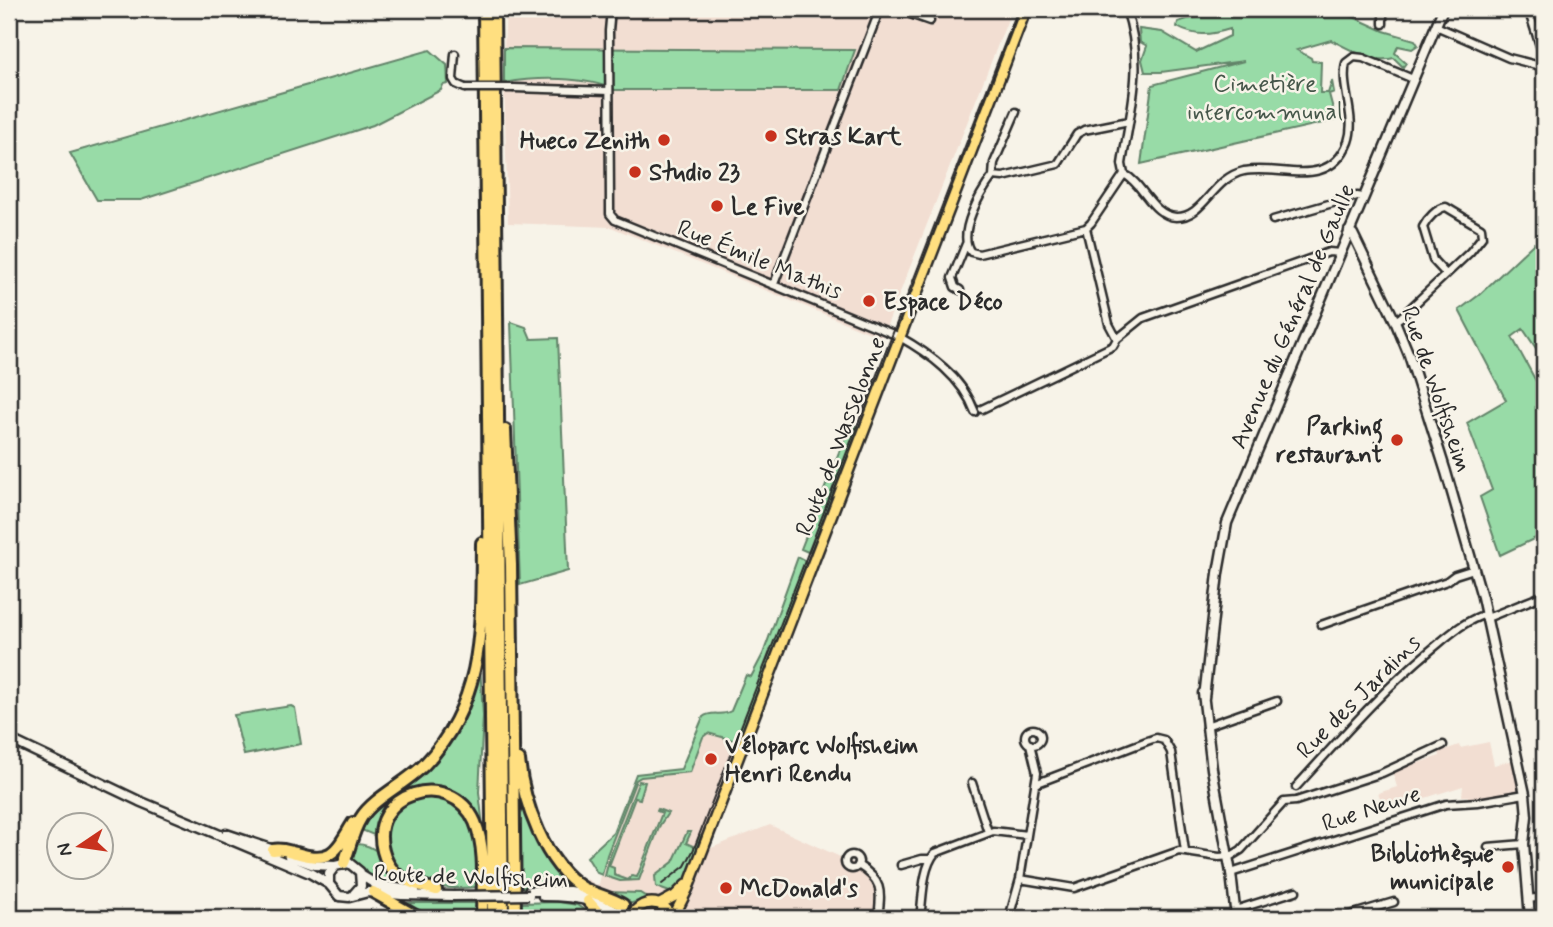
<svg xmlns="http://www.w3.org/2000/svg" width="1553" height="927" font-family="Mynerve,sans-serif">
<rect width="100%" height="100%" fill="#f7f3e8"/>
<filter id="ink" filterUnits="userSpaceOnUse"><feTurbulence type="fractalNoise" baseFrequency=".0143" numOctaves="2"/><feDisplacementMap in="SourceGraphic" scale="14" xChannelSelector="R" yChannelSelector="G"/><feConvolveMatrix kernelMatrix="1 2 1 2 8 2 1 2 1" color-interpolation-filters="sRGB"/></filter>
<g filter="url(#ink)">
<path fill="#f2ded2" d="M506,9H1012L882,338L611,227L508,223L504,83L528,79L600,82L615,90L854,50L504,48Z
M731,711L756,719L706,850L770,825L858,865L880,886L878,918H624L629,911V904L623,899L584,886L587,879L596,885L599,884L601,875L597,873L587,857L613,833L636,774L681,769L703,717L707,714H723Z
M1489,742L1494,765L1513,760L1518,792L1467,799L1468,796H1462L1463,786L1384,811L1378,793L1397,787L1392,771L1440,756L1439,752L1459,745L1460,748Z"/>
<path fill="#98dba7" stroke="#628369" stroke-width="2" d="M1241,9H1336L1384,31L1415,40L1418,45L1412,49L1398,46L1395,53L1406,63L1403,67L1394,58C1373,64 1349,49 1331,40L1297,50L1311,58L1312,61L1321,62L1320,93H1328L1332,81L1334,92L1329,94L1336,120L1141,164L1152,85L1244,61L1161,72H1145L1142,60L1147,46L1140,42L1139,29L1162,32L1196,52L1230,36V29C1211,35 1195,37 1177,27L1178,22L1187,19Z
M504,48L855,50L841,90H615C585,76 536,77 504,83Z
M430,50L447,65L448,84L443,85L441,90L373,125L141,200H97L70,153Z
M1534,243L1544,252V360L1523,329L1512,337L1537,383L1544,378V534L1500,555L1480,497L1492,490L1467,423L1506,400L1459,310L1479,295Z
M511,322L526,327L531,339L558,338L568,571L520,585Z
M850,424L861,428L814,548L808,552L801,549Z
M798,557L804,560L807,567L740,740L736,741L708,733L703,737L690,772L641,777L636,780L607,855L602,875L597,873L587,857L613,833L636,774L681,769L703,717C712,710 721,717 731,711L746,675L751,677L763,654Z
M480,665L483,716L479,792L483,826L480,827L475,813L424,788L381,818L376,836L359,829L367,812L433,759Z
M291,706L295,708L301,744L244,755L234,715Z
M639,781L645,782L640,799L635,798L609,866L614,868V875L628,880L632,876L637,877L662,813L657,811L658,809L668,813L660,825L639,880L620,881L605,876L610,856Z
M518,784L535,834L583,886L607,892L640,893L648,898L629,904L623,899L561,887H519Z
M431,795C479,807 477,846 477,887C454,889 429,889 408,877C383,862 380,825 401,806C410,799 420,797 431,795Z
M687,832H691L686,843L695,847L700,836L703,837L688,877L675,894L656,887L655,876L673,862Z
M356,844C380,844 392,868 405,885C392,883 375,884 365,873C360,868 358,864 352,861L353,848Z
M559,902L577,905L595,918H520V903Z
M405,903H477V918H426L404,904Z"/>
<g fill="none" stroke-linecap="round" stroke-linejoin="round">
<g stroke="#2b2b2b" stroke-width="11">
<path id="street" d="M611,9L609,31L610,206V214L615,220L898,336C930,354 962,377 975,412
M896,9L930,21
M1383,9V24
M1528,9L1544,58
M1436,26L1509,58L1544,67
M455,54L453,79L456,84L465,88
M514,88L609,91
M1016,112L994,163L993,176L1003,177L1058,164L1077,134L1084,130L1129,121
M1124,174C1143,183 1152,216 1176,217C1204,218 1212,178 1244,171C1280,164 1329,191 1348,142C1357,116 1340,88 1346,63L1354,57L1363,58L1413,79
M993,176C981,192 956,234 971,252L979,254L1086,228
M1273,220L1357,196L1363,197
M1086,228L1091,223L1124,174L1122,164C1131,107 1145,65 1126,9
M1086,228L1109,324L1117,339
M774,284L880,9
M960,290L955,287L952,278L966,244
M1395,321L1401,317L1470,252L1482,237L1481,228L1446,207C1437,208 1427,219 1423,227L1433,260L1446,274
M982,409L1113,346L1117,339L1143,318L1329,252L1340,253
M1487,618L1544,595
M1321,625L1447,581L1455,575L1474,569
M1206,726L1277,701
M1025 737a8 8 0 1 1 16 0a8 8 0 1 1-16 0Z
M972,783L988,832
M1035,784L1147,741L1156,738L1164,740L1171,752L1185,851
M1296,787C1340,739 1382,690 1432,649C1449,635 1464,621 1486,614
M1488,847L1524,844
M845 862a7 7 0 1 1 14 0a7 7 0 1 1-14 0Z
M858,865C884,881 881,892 878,918
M901,865L922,859H930
M1231,873L1446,804L1478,802L1525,794
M1020,879L1074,888L1179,851L1219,857L1231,856L1241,850L1284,802L1296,801L1382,773L1443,745
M1528,899L1544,897
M1235,910L1296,891
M920,918C923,898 922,869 935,853L993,831L1027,835
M1009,918L1020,879L1037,773L1030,744
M1340,918L1394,902"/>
</g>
<g stroke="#2b2b2b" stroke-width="13">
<path id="secondary" d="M1349,231L1353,234L1395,321L1409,355L1446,472L1482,597L1525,794L1527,816L1524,844L1530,918
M1203,693L1212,769L1231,873L1236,918
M1204,698L1218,573L1227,523L1443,9
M9,739L139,801L310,873L329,884
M226,834L277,851
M289,856L314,865L335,866
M362,876L377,885L415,891
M529,891H569L590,895
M354,894L361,886L360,872L349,863L335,866L329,874V884L339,896L349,897L368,892L402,895L453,896
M543,896C570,896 604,899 625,918"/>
</g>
<g stroke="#2b2b2b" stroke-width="14">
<path id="primary" d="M660,904L675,896L686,885
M631,918C640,898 664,898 672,918
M673,918L688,888L1026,9"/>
</g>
<g stroke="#2b2b2b" stroke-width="16">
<path id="highway" d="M484,9L493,918
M494,9L503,918
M505,430L511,565L515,918
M519,760C523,802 545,865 583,888C596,895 610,897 623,905
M273,850C282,848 287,851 296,853C331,864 336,852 353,823
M344,863C350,848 352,832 361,818C373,798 407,783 425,764C486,700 481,624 482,543
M436,890C423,886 407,883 396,874C390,868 385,859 383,851C367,793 450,767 475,822C487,850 482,888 482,918
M373,892L419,918
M588,901L603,918"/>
</g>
<use href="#street" stroke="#f7f3e8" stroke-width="6"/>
<use href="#secondary" stroke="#f7f3e8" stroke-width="8"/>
<use href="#primary" stroke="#ffdf80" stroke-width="9"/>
<use href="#highway" stroke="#ffdf80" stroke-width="10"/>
<path stroke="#2b2b2b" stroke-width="2" d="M662,884L685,866L693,851L1018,9"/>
<g stroke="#2b2b2b" stroke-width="11" stroke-linecap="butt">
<path id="street-bridge" d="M465,88H514"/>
</g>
<g stroke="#2b2b2b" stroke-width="13" stroke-linecap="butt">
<path id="secondary-bridge" d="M453,896L529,895"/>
</g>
<use href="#street-bridge" stroke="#f7f3e8" stroke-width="6"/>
<use href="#secondary-bridge" stroke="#f7f3e8" stroke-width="8"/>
</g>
</g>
<g fill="#c8321e" stroke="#f7f3e8" stroke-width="2.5">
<circle cx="771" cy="136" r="7"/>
<circle cx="664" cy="140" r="7"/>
<circle cx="635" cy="172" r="7"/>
<circle cx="717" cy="206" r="7"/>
<circle cx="869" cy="301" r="7"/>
<circle cx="1397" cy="440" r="7"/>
<circle cx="711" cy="759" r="7"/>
<circle cx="1508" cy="867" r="7"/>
<circle cx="726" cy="888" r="7"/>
</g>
<g text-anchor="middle" stroke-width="5" stroke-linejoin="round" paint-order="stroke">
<g font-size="24" fill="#46574a" stroke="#f7f3e8">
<text x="1265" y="91">Cimetière<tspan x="1265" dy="28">intercommunal</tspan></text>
</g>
<g font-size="24" font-weight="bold" fill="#2b2b2b" stroke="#f7f3e8" text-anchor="start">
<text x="785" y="144">Stras Kart</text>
<text x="650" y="148" text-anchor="end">Hueco Zenith</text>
<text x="649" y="180">Studio 23</text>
<text x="731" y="214">Le Five</text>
<text x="883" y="309">Espace Déco</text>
<text x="1383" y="434" text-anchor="end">Parking<tspan x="1383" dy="28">restaurant</tspan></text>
<text x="725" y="753">Véloparc Wolfisheim<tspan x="725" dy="28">Henri Rendu</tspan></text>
<text x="1494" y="861" text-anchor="end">Bibliothèque<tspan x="1494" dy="28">municipale</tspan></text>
<text x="740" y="896">McDonald's</text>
</g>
<g font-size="24" fill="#2b2b2b" stroke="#f7f3e8">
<text transform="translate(760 259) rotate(22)" y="8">Rue Émile Mathis</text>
<text transform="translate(1292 316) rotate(-67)" y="8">Avenue du Général de Gaulle</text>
<text transform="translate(1437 389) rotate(71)" y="8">Rue de Wolfisheim</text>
<text transform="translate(840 436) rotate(-69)" y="8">Route de Wasselonne</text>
<text transform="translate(1358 696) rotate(-45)" y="8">Rue des Jardins</text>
<text transform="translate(1371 808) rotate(-18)" y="8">Rue Neuve</text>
<text transform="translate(471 876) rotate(2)" y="8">Route de Wolfisheim</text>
</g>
</g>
<rect width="1553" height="927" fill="none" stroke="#f7f3e8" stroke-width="35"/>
<rect x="18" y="18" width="1518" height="892" fill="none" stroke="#2b2b2b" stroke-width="2.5" filter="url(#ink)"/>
<g transform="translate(80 846) rotate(257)"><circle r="33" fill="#f7f3e8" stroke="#a5a39c" stroke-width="2"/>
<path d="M0-5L12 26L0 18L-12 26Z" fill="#c8321e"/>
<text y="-10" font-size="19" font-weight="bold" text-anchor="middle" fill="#2b2b2b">N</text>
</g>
</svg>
